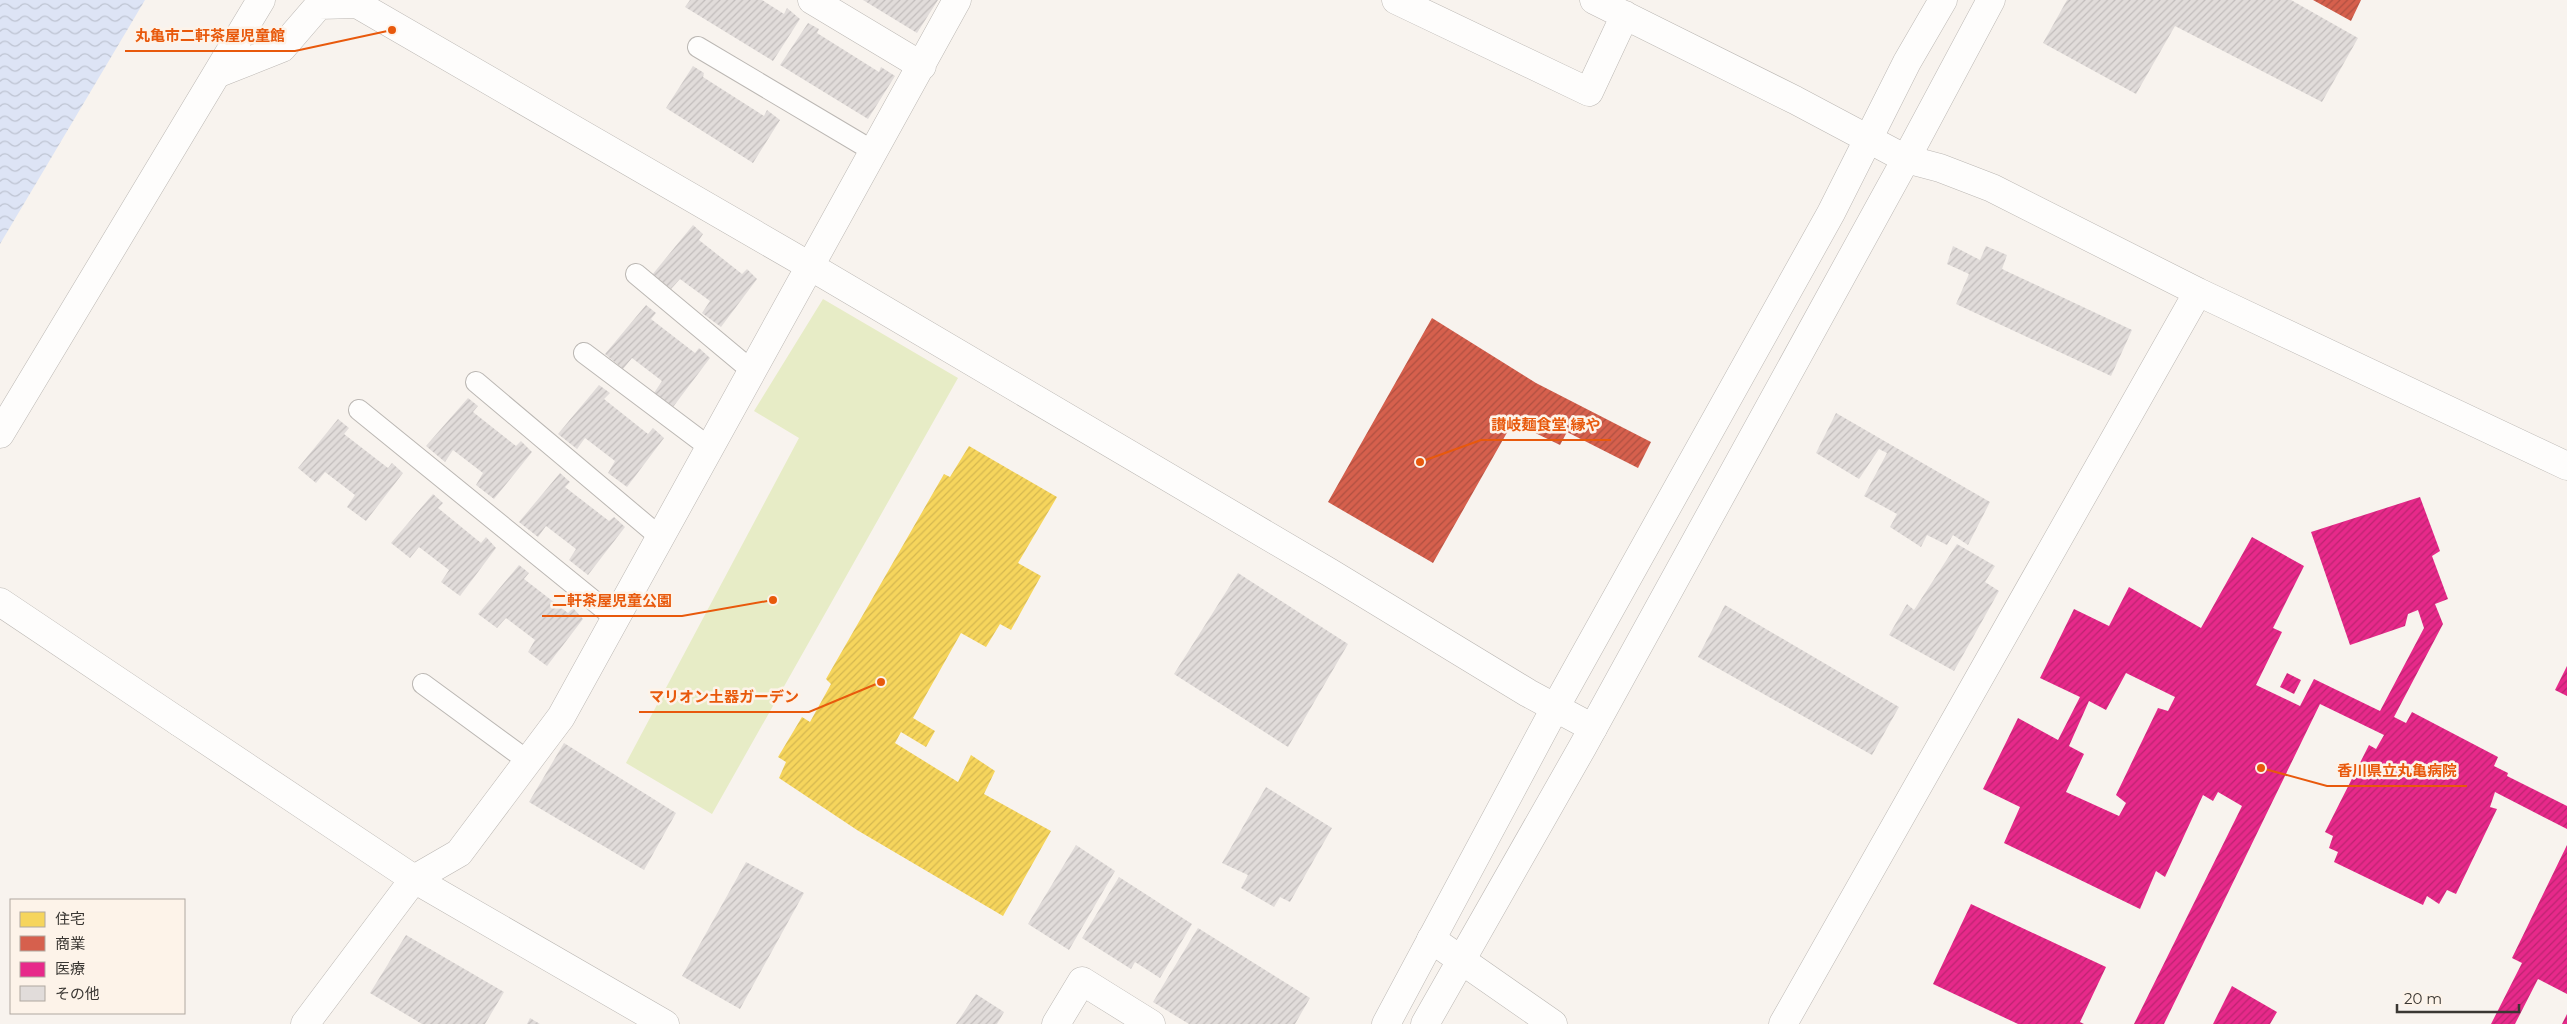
<svg xmlns="http://www.w3.org/2000/svg" width="2567" height="1024" font-family="Montserrat,'Noto Sans JP',sans-serif">
<defs>
<pattern id="water-waves" width="16" height="10" patternUnits="userSpaceOnUse" patternTransform="scale(1.25)"><rect width="16" height="10" fill="#dde4f5"/><path d="M0 5q4-4 8 0t8 0" fill="none" stroke="#bec4d2"/></pattern>
<pattern id="homes-hatch" width="6" height="6" patternUnits="userSpaceOnUse" patternTransform="scale(1.25)"><rect width="6" height="6" fill="#f6d55c"/><path d="M-1 1l2-2M0 6l6-6M5 7l2-2" fill="none" stroke="#d4b750"/></pattern>
<pattern id="shops-hatch" width="6" height="6" patternUnits="userSpaceOnUse" patternTransform="scale(1.25)"><rect width="6" height="6" fill="#d6604d"/><path d="M-1 1l2-2M0 6l6-6M5 7l2-2" fill="none" stroke="#af5041"/></pattern>
<pattern id="health-hatch" width="6" height="6" patternUnits="userSpaceOnUse" patternTransform="scale(1.25)"><rect width="6" height="6" fill="#e7298a"/><path d="M-1 1l2-2M0 6l6-6M5 7l2-2" fill="none" stroke="#bc2471"/></pattern>
<pattern id="building-hatch" width="6" height="6" patternUnits="userSpaceOnUse" patternTransform="scale(1.25)"><rect width="6" height="6" fill="#e1dcda"/><path d="M-1 1l2-2M0 6l6-6M5 7l2-2" fill="none" stroke="#c2bdbc"/></pattern>
</defs>
<rect width="100%" height="100%" fill="#f8f3ee"/>
<path fill="#e7ecc6" d="M823,299L958,378L712,814L626,763L799,438L754,411Z"/>
<path fill="url(#water-waves)" d="M0,0H145L0,244Z"/>
<path fill="url(#homes-hatch)" d="M969,446L1057,497L1018,563L1041,576L1011,630L1000,624L986,647L961,633L913,718L935,731L926,747L901,732L895,743L958,782L971,755L995,771L984,794L1051,831L1003,916L857,830L779,778L786,762L778,757L802,717L810,722L831,684L826,679L944,474L950,477Z"/>
<path fill="url(#shops-hatch)" d="M2313,0H2361L2351,21Z
M1432,318L1536,383L1651,442L1638,468L1567,432L1560,445L1513,422L1433,563L1328,502Z"/>
<path fill="url(#health-hatch)" fill-rule="evenodd" d="M2420,497L2440,551L2432,556L2448,599L2435,604L2443,624L2394,717L2406,723L2412,712L2498,757L2494,766L2508,773L2507,776L2567,806V829L2495,792L2490,807L2497,809L2456,894L2447,890L2439,904L2427,896L2423,905L2334,862L2338,852L2329,848L2333,836L2325,832L2369,745L2376,749L2384,735L2320,704L2164,1024H2134L2242,806L2218,792L2213,801L2203,795L2165,877L2156,871L2140,909L2004,843L2020,807L1983,789L2018,718L2058,740L2080,697L2040,678L2074,609L2109,626L2129,587L2201,628L2252,537L2304,566L2273,628L2282,632L2256,685L2300,706L2314,679L2380,711L2424,628L2418,610L2408,614L2405,626L2350,645L2311,532ZM2126,673L2175,697L2168,711L2158,708L2116,795L2126,803L2119,816L2066,792L2084,754L2069,746L2089,701L2106,710Z
M2567,666V696L2555,690Z
M2287,673L2301,680L2294,694L2280,687Z
M2567,845V994L2538,979L2515,1024H2491L2522,963L2512,958Z
M1971,904L2106,967L2080,1022L2084,1024H2018L1933,984Z
M2232,986L2277,1012L2270,1024H2213Z
M2567,1014V1024H2562Z"/>
<path fill="url(#building-hatch)" d="M690,0H762L784,14L787,8L800,19L773,61L685,7Z
M863,0H938L917,33Z
M2067,0H2291L2358,38L2322,102L2175,26L2136,94L2043,43Z
M808,23L819,29L817,33L879,72L881,67L895,76L868,119L780,65Z
M693,66L704,73L703,77L764,116L767,110L780,120L753,163L666,108Z
M693,225L703,234L699,240L742,274L747,269L757,279L721,327L702,313L710,301L680,279L671,289L652,275Z
M1953,246L1980,260L1986,246L2007,255L2002,269L2132,330L2111,376L1956,304L1969,274L1947,264Z
M646,305L656,313L651,319L695,353L699,348L710,358L673,407L654,393L662,381L632,358L623,369L605,354Z
M599,385L610,393L604,399L648,434L653,428L664,438L627,487L608,473L615,461L585,438L577,449L558,434Z
M468,398L478,406L473,412L516,446L521,441L532,452L494,499L476,485L483,473L453,450L445,462L426,446Z
M1836,413L1990,502L1968,545L1953,535L1947,545L1927,535L1921,547L1890,527L1897,514L1864,496L1887,453L1879,449L1859,479L1816,453Z
M338,419L349,428L344,434L388,468L392,463L403,473L366,521L347,507L355,495L325,472L316,483L298,468Z
M560,473L570,482L565,487L609,521L614,517L625,527L588,575L569,560L576,549L546,526L538,537L519,522Z
M433,494L443,503L438,508L481,543L486,537L496,548L460,596L441,582L449,570L419,547L410,558L391,543Z
M1957,544L1995,566L1985,582L1999,591L1954,671L1889,635L1907,604L1914,610Z
M519,565L529,573L524,579L568,613L573,608L583,619L547,666L528,652L535,640L506,618L497,628L478,614Z
M1238,573L1348,644L1288,747L1174,674Z
M1725,605L1899,707L1872,755L1698,657Z
M564,743L676,813L644,870L529,802Z
M1266,787L1332,828L1290,902L1280,897L1274,907L1241,888L1248,875L1222,863Z
M1076,845L1115,871L1069,950L1028,924Z
M746,862L804,893L740,1009L682,976Z
M1119,877L1192,924L1160,978L1135,962L1131,969L1082,938Z
M1198,928L1310,998L1295,1024H1189L1153,1002Z
M406,935L504,992L485,1024H422L370,993Z
M976,994L1004,1012L997,1024H956Z
M530,1018L540,1024H527Z"/>
<g fill="none" stroke-linecap="round" stroke-linejoin="round">
<g stroke="#bbb7b3" stroke-width="22">
<path id="service" d="M698,47L873,151
M636,274L751,370
M584,353L709,447
M476,382L660,537
M359,410L615,618
M423,684L528,761"/>
</g>
<g stroke="#bbb7b3" stroke-width="29">
<path id="minor" d="M812,0L922,66
M1396,0L1589,92L1625,15
M1594,0L1795,100L1906,159L1940,168L1992,188L2198,292L2567,466
M219,73L282,48L319,5L357,4L808,265L1329,572L1528,693L1593,728
M0,434L261,0
M0,602L179,722
M1431,939L1553,1024
M305,1024L414,879L459,853L561,717L957,0
M1056,1024L1082,981L1151,1024
M1783,1024L2198,292"/>
</g>
<g stroke="#bbb7b3" stroke-width="29">
<path id="tertiary" d="M179,722L414,879L665,1024
M1386,1024L1555,708L1831,213L1907,62L1943,0
M1425,1024L1582,748L1906,159L1991,0"/>
</g>
<use href="#service" stroke="#fefdfc" stroke-width="20"/>
<use href="#minor" stroke="#fefdfc" stroke-width="28"/>
<use href="#tertiary" stroke="#fefdfc" stroke-width="28"/>
</g>
<path fill="none" stroke="#e8590c" stroke-width="2" d="M392 30L295 51H125M1420 462L1481 440H1611M773 600L682 616H542M881 682L809 712H639M2261 768L2327 786H2467"/>
<g fill="#e8590c" stroke="#fdf3e9" stroke-width="2">
<circle cx="392" cy="30" r="5"/>
<circle cx="1420" cy="462" r="5"/>
<circle cx="773" cy="600" r="5"/>
<circle cx="881" cy="682" r="5"/>
<circle cx="2261" cy="768" r="5"/>
</g>
<g font-size="15" text-anchor="middle" font-weight="bold" fill="#e8590c" stroke="#fdf3e9" stroke-width="5" stroke-linejoin="round" paint-order="stroke">
<text x="210" y="41">丸亀市二軒茶屋児童館</text>
<text x="1546" y="430">讃岐麺食堂 縁や</text>
<text x="612" y="606">二軒茶屋児童公園</text>
<text x="724" y="702">マリオン土器ガーデン</text>
<text x="2397" y="776">香川県立丸亀病院</text>
</g>
<rect x="10" y="899" width="175" height="115" fill="#fdf3e9" stroke="#afa8a0"/>
<rect x="20" y="912" width="25" height="15" fill="#f6d55c" stroke="#afa8a0"/>
<text x="55" y="924" font-size="15" fill="#3a3733">住宅</text>
<rect x="20" y="936" width="25" height="15" fill="#d6604d" stroke="#afa8a0"/>
<text x="55" y="949" font-size="15" fill="#3a3733">商業</text>
<rect x="20" y="962" width="25" height="15" fill="#e7298a" stroke="#afa8a0"/>
<text x="55" y="974" font-size="15" fill="#3a3733">医療</text>
<rect x="20" y="986" width="25" height="15" fill="#e1dcda" stroke="#afa8a0"/>
<text x="55" y="999" font-size="15" fill="#3a3733">その他</text>
<path d="M2397 1004v8h122v-8" fill="none" stroke="#3a3733" stroke-width="2.5"/>
<text x="2404" y="1004" font-size="15" fill="#3a3733" stroke="#fdf3e9" stroke-width="4" paint-order="stroke">20 m</text>
</svg>
